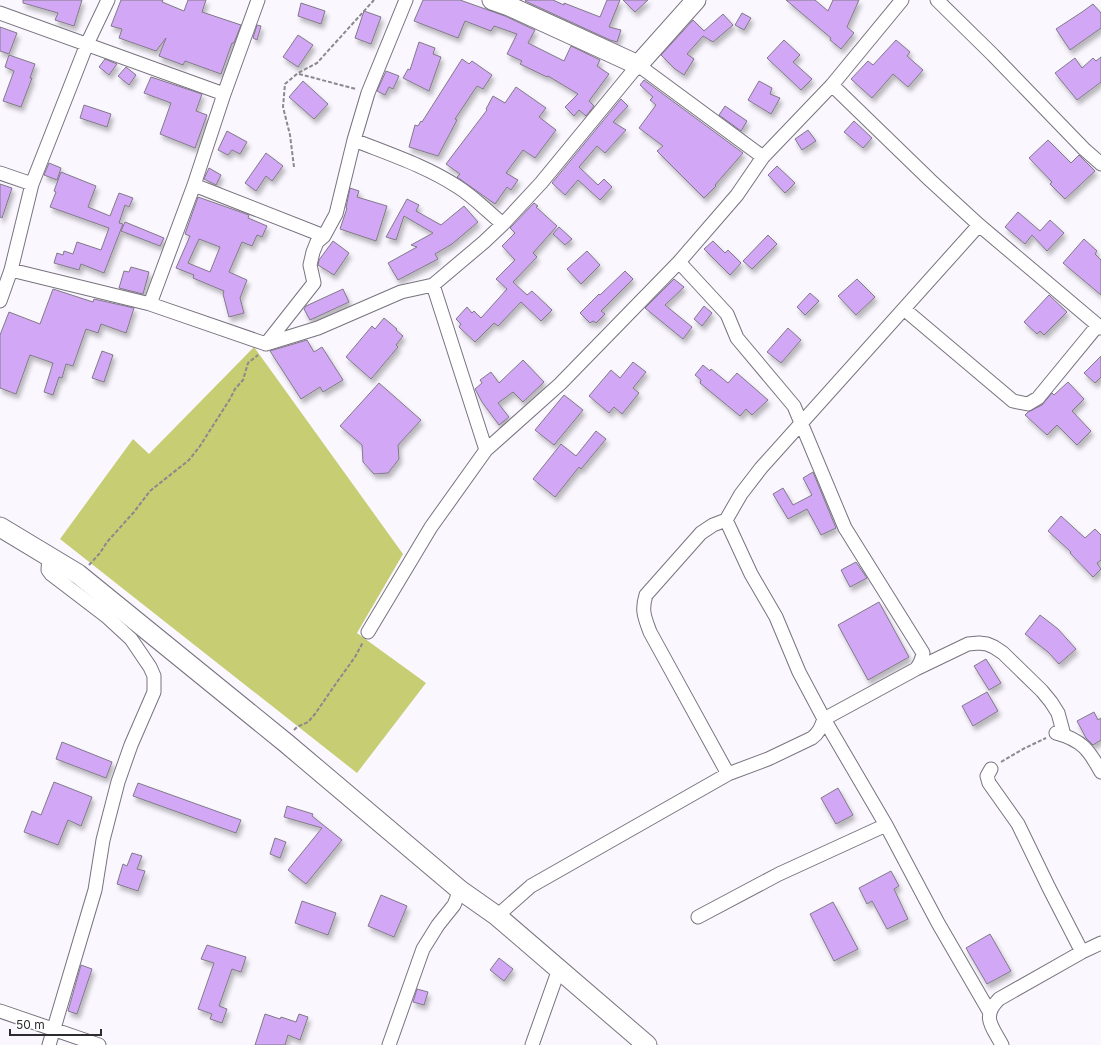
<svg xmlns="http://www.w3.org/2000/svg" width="1101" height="1045" font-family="Inter,sans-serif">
<defs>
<filter id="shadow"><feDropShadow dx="2.5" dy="4.5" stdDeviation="2" flood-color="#0004"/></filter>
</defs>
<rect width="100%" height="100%" fill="#fbf7ff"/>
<path fill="#c6cd73" d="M254,347L403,554L357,633L426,683L357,773L60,539L133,439L149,454Z"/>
<path fill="#d2a8f6" stroke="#807a86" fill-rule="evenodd" filter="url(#shadow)" d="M23,0H82L74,26L55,20L58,13L23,3Z
M121,0H163L162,2L184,11L188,0H206L202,12L241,25L234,43H232L221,74L185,61L183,65L159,56L166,38L156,51L119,38L122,29L111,26Z
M423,0H460L505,16L535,30L528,43L564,61L571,46L600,60L597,66L609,74L589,101L594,106L586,116L579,110L574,116L565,107L578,94L548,76L547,77L520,64L522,61L507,54L517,34L494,26L491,31L465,21L458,38L414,21Z
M526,0H553L564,5V3L600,17L607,0H620L609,27L621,30L617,42L610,40L525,1Z
M623,0H648L635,12Z
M786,0H815L828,11L833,0H859L847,27L854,33L841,49L830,40L831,38Z
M301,3L325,11L321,24L298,16Z
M1093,4L1101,13V28L1070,50L1056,29L1082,12Z
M364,11L381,17L371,44L355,38Z
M742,13L751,18L744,30L735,25Z
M723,14L733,25L713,42L703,36L687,54L694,59L684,75L675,69L661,55L693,20L704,31Z
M257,25L261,26L257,40L253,38Z
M0,27L17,33L9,54L0,51Z
M298,35L313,45L298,67L283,57Z
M784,40L800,55L793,62L812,79L801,90L767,58Z
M896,40L910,52L907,56L923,70L908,87L893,74L872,98L851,79L868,61L873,65Z
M419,42L435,48L433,54L441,57L429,91L403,78L408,69L410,70Z
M9,55L35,64L30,78H32L21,107L3,101L14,71L5,67Z
M1101,57V82L1077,100L1055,73L1075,58L1082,68L1093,58L1096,61Z
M105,59L117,64L109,75L99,67Z
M462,59L469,64L472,61L492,75L483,89L477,86L455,119L457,120L438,156L409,147L415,125L418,126L421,121L422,122Z
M126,67L136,75L129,85L118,76Z
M386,71L399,76L393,89L389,87L385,95L377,91Z
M151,77L202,94L196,111L207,115L195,148L160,134L171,103L144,93Z
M644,80L743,153L715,185L716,186L704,198L657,151L663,146L639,128L656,105L650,100L653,97L640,85Z
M303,81L328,104L314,119L289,97Z
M759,81L772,88L770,94L780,98L771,114L748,100Z
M516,87L546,108L539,117L556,130L535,158L523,150L506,173L518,180L511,190L507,187L495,204L457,177L460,174L446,164L487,110L486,109L493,96L505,103Z
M621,99L628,106L613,122L626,130L605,153L597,146L579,167L598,185L604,179L612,187L600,200L578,180L565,195L552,183Z
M84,105L111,114L107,127L80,118Z
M725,106L747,121L741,131L719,115Z
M854,121L872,138L863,148L844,132Z
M808,130L816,141L802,150L795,139Z
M227,131L247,142L240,154L232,150L228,155L218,150Z
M1048,140L1071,163L1079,155L1095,171L1065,199L1050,184L1052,182L1029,158Z
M266,153L283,166L272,181L266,176L256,191L245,183Z
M49,163L61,168L57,180L44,175Z
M777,166L795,183L785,193L768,175Z
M209,168L221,175L216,185L204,179Z
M61,172L96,186L88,207L110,216L119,193L133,198L129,207L125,205L119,223L123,224L104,273L81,264L79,270L54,263L57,253L63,255L64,251L73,254L77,242L101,250L109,228L50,207L56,192L54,191Z
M0,184L12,188L2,218L0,217Z
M350,188L359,191L357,197L387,206L376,241L340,229L347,208H346Z
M198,197L249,215L248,218L267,226L262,237L257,235L252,246L242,242L229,272L247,280L240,298L244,313L229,317L223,294L224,291L193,278L194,275L176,268L190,236L185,234ZM199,239L220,247L210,272L188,263Z
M407,199L419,205L416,211L441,225L464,206L478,222L452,244L435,254L438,259L398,280L388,263L417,247L411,245L433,233L404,216L396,240L386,237Z
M534,203L538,206L536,207L557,226L533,253L537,257L513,282L527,295L532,291L552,310L541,321L521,302L498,326L494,323L475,342L459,327L461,324L456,319L467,307L472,313L474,311L481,318L507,289L496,279L515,260L502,246L515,233L510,228Z
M1018,212L1040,231L1050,220L1064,233L1047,251L1032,235L1025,244L1005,227Z
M125,222L164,238L160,246L121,231Z
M559,227L572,239L565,245L553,234Z
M768,235L777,244L752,269L743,261Z
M1084,239L1097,251L1095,254L1101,260V295L1063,263Z
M333,241L349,253L334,275L318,265L319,260Z
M713,241L725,253L728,250L741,263L730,275L704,249Z
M587,251L600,265L581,284L567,269Z
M131,267L149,272L143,294L119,288L124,271L129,272Z
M625,271L633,279L601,311L605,314L596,323L593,321L590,323L580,313L599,294L600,295Z
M674,279L684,287L665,305L692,327L683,339L645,308Z
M857,279L875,297L856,315L838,296Z
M53,289L93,302L94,299L134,308L126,333L101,324L98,333L86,329L73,366L66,364L62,378L59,377L53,395L44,392L53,363L30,355L16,394L0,388V335L9,312L40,324Z
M343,289L349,302L310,320L304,309L306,306Z
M810,293L819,301L805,315L797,307Z
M1049,295L1067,312L1044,335L1040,331L1037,334L1024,322Z
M704,306L712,313L702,326L694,319Z
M384,318L397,329L396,330L403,336L396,345L398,347L371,379L346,357L372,326L375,329Z
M788,328L801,340L781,363L767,352Z
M307,340L314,352L322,347L343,380L323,392L320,387L301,399L270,351Z
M102,351L113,355L104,382L92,378Z
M1101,356V377L1095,383L1084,373Z
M523,360L544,382L523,402L513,392L498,403L509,417L499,425L482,402L475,389L482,383L480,380L491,372L499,383Z
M633,362L646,372L633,388L639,393L622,414L614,407L609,413L589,396L611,370L620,378Z
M703,365L710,371L711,369L728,383L737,373L768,400L752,415L746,409L740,416L700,383L701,380L695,375Z
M1068,382L1084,399L1072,411L1091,431L1077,445L1057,425L1047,435L1025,415L1028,412L1042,405L1052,393L1054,395Z
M379,383L421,420L398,445L399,459L388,473L374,474L363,462L362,445L340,426Z
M564,395L583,410L554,445L535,430Z
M596,431L606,439L581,469L579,467L555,497L533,479L561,444L576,456Z
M813,472L836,528L821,535L807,509L788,519L773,494L783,488L793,505L812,495L803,478Z
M1061,516L1085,538L1095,529L1101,535V560L1097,563L1101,569L1093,577L1070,553L1071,552L1048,531Z
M856,562L867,578L850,587L841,570Z
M879,602L909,657L868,680L838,625Z
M1040,615L1058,629L1076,649L1059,664L1048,652L1025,634Z
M986,659L1001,683L989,690L974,666Z
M987,692L998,711L973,726L962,706Z
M1094,712L1098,720L1101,718V740L1093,745L1086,738L1077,721Z
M62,742L112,762L106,778L56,759Z
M54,782L92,797L81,826L68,820L58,845L24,832L32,811L41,815Z
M138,783L241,820L236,833L133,796Z
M838,788L853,815L836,824L821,798Z
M287,806L313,814L312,816L342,840L306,884L288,870L322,828L284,817Z
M275,838L286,842L280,858L270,854Z
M132,853L142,856L137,869L145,871L138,891L117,884L123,864L127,866Z
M891,871L899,886L894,889L908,919L887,929L872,901L867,904L859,888Z
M381,895L407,906L394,937L368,926Z
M302,901L336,913L328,935L295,923Z
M833,902L858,949L834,961L810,914Z
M990,934L1011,971L987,984L966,948Z
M207,945L246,957L241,972L232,969L219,1006L227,1009L222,1023L210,1019L212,1014L198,1009L214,963L201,959Z
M499,958L513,969L504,981L490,970Z
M81,965L92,969L77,1014L68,1011Z
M417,989L428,992L424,1005L413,1002Z
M265,1014L280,1019L281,1017L296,1022L299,1014L308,1017L300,1040L288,1035L285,1045H255Z"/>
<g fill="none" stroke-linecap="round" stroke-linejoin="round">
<g stroke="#78737e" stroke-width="15">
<path id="street" d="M937,0L993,55L1084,149L1101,164
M0,13L224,94
M832,85L930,180L979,225L1101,328
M354,140C389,154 426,166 458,187C474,197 488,212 503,224
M0,173L32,184
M194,185L324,236
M11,270L150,304L266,344L318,328L401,292L433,285L484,242L503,224L541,183L638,65L763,157
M433,285L486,450
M0,301L11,270L32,184L87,44L108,0
M150,304L194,185L224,94L258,0
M904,309L1013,401L1028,404L1038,398L1098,325
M266,344L314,283L310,265L313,252L317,242L324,236L336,214L354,140L368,93L406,0
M726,520L751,574L776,617L799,672L824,719L886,825L938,923L989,1011
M368,632L431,527L486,450L560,384L679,262L737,195L763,157L832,85L902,0
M916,669L968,644L979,643L987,644L994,647L1003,653L1042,691L1051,702L1058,713L1064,735
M1056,733C1082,740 1089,750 1101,772
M991,769L987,776L989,783L1018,824L1049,888L1082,952
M728,774L650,632C645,618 641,611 646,595L701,533L713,525L726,520L741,494L761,468L979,225
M497,916L531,886L728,774L768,759L812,738C819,733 821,727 824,719L916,669C920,664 922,659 923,653L845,528L794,406L737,338L727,314L679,262
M698,917L779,874L886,825
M0,1011L99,1045
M49,1045L95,890L103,840L118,782L131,745L154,692V676L150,667L131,639L106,616L51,574L48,570L49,556
M389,1045L423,949L438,925L454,905L460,890
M532,1045L559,969
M1002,1045C992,1026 981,1017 999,999L1082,952L1101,943"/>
</g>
<g stroke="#78737e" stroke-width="21">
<path id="secondary" d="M492,0L509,6L638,65L696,0
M0,527L78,574L286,743L460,890L497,916L647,1045"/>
</g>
<path stroke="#8b888e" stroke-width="2" stroke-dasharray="4 2" stroke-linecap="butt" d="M299,74L356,89
M294,167L290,135L283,107L285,84L298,73L317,63L374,0
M89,565L100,553L107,542L134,512L150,491L189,460L200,446L230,399L235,389L243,380L248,363L258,355
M294,730L297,727L308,722L315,714L337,682L355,657L363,642
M1001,762L1023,749L1046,738"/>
<use href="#street" stroke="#fff" stroke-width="13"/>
<use href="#secondary" stroke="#fff" stroke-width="19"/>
</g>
<path d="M10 1029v6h91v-6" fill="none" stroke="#2d2b2f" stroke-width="2"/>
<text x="16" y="1029" font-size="12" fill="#2d2b2f" stroke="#ffffff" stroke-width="3" paint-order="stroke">50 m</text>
</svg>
